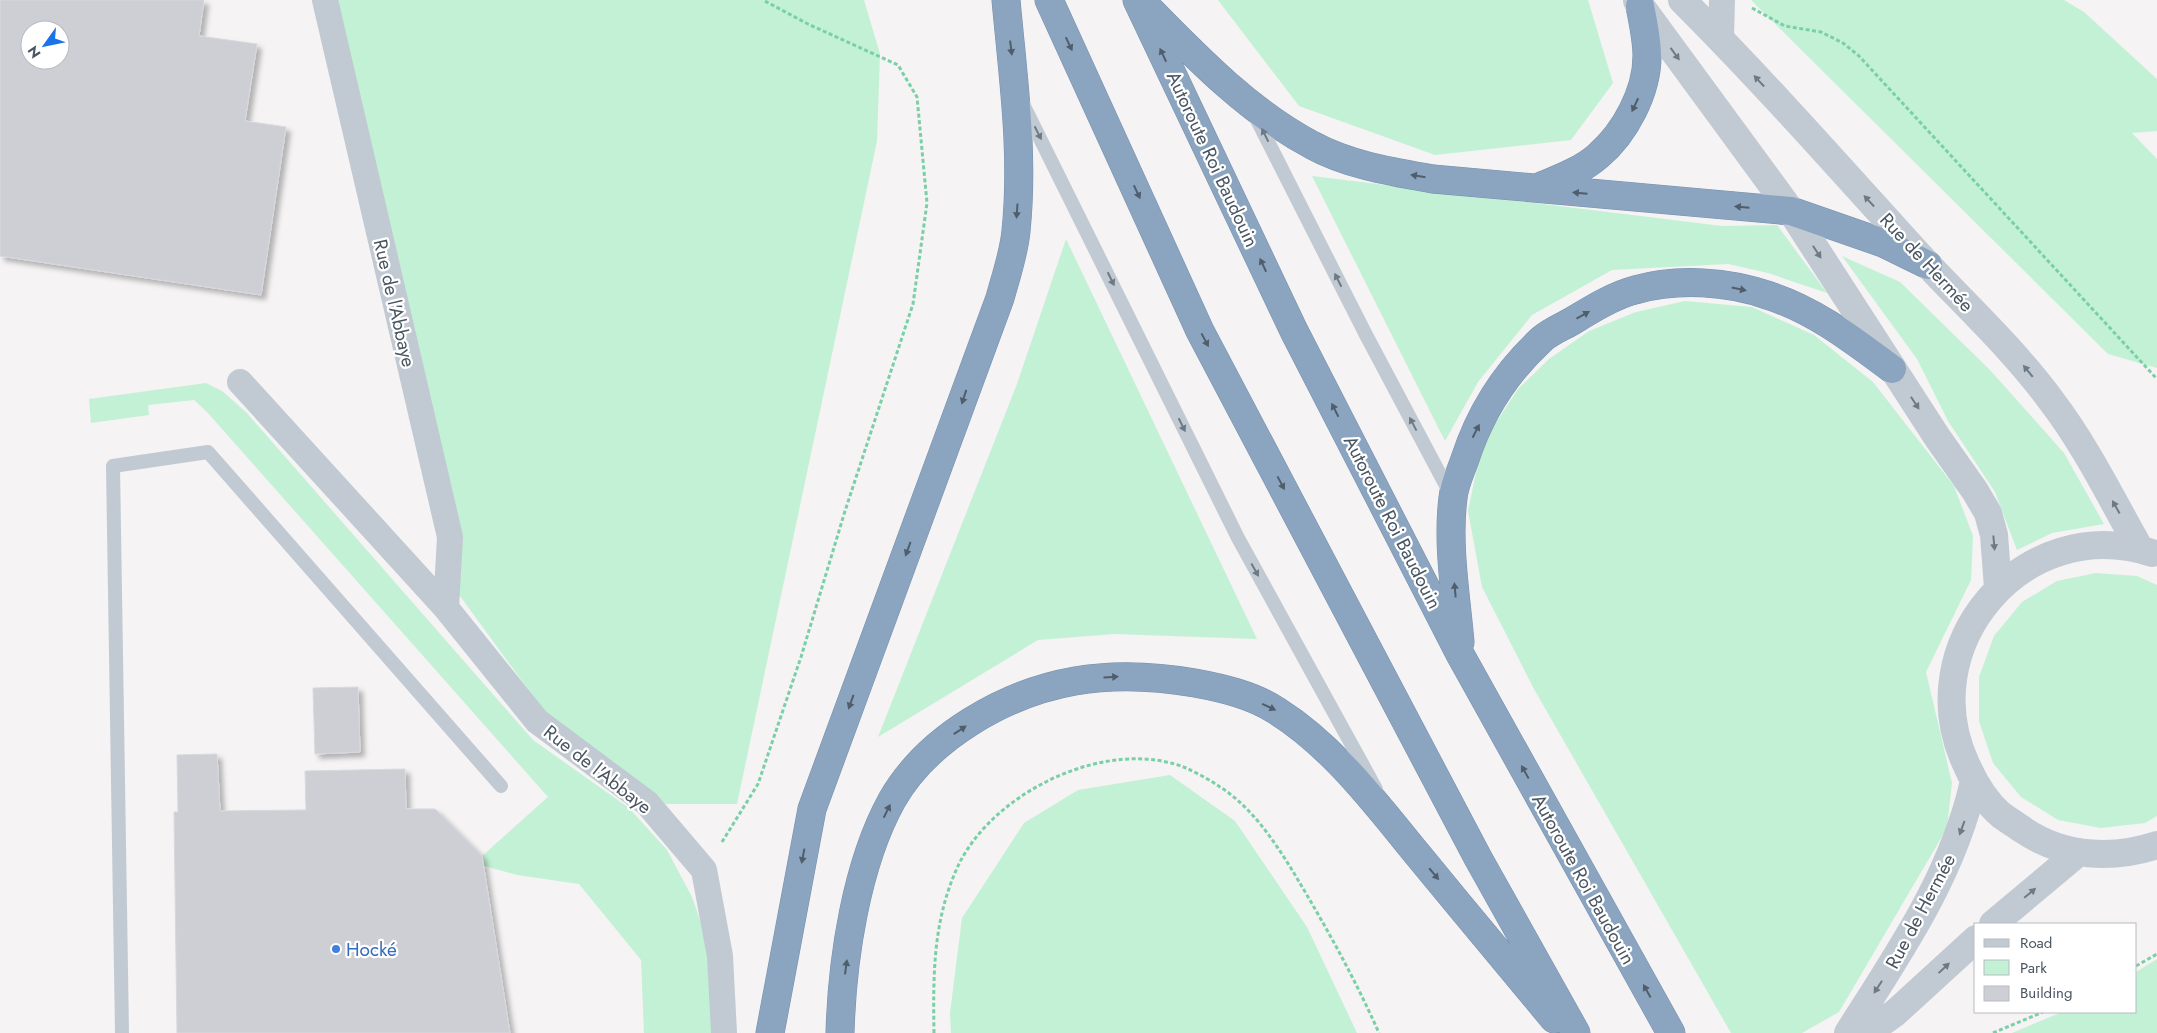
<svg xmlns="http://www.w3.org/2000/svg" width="2157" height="1033" font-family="Jost,sans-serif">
<defs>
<filter id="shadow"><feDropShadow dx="4.5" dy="4.5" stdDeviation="2.5" flood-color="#0004"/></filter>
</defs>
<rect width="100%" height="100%" fill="#f5f3f3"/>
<path fill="#c3f1d5" d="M325,0H864L880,54L877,141L737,804H665L547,715L449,581Z
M1218,0H1588L1613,83L1571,140L1435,155L1299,106Z
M1751,0H2064L2084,12L2157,79V131L2132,133L2157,159V368L2108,354Z
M1312,176L1722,226L1777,225L1827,293L1768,273L1728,264L1612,270L1532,315L1478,382L1445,441Z
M1066,239L1257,639L1114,634L1038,640L878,737L1017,384Z
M1842,256L1900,282L1990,370L2064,453L2104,524L2052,533L2017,550L1995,492L1948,421L1917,359Z
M1685,301L1752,307L1814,335L1873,382L1954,486L1973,536L1971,580L1926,672L1952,783L1947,828L1839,1012L1802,1033H1731L1534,689L1482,587L1468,511L1482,444L1518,389L1549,359L1589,331L1636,312Z
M206,383L222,391L246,412L533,740L629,808L667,850L692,897L708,943L713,1033H644L641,960L579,884L517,875L484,866L482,856L548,797L207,412L194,400L148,405L149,415L91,423L89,399Z
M2096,573L2137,576L2157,585V816L2145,823L2101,828L2058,820L2021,797L1993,763L1979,721V677L1994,636L2022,602L2057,581Z
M1170,775L1235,821L1307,927L1357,1033H951L950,1013L962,918L1024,823L1078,790Z
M2157,959V1033H2012L2062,1012H2136V972Z"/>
<path fill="#cdcfd5" stroke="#d7d9de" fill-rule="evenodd" filter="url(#shadow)" d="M0,0H204L199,36L257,44L245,121L286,127L261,295L0,256ZM30,30H60V60H30Z
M358,687L360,752L315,754L313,688Z
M217,754L220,811L306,810L305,771L405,769L406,809H435L482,856L510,1033H177L174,812H178L177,755Z"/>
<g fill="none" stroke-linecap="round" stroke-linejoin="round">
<g stroke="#7690ad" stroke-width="29">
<path id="motorway" d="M1049,0L1200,331L1478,858L1576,1033
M1137,0L1294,331L1461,656L1671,1033
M1151,11C1199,60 1251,113 1312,145C1348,165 1393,172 1433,179L1791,211L1883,243L1928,265
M1537,188C1558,179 1581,171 1598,156C1625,133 1647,92 1647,56C1647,39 1643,22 1640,6
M1460,642C1456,596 1447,544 1453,498C1454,485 1461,471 1465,459C1480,413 1506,372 1542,339C1551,331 1564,326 1574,320C1592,309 1615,295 1635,290C1677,278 1728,281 1770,296C1816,311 1854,341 1892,369
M770,1033L812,809L1000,298C1006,276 1014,253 1016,231C1024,153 1013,77 1006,0
M840,1033C842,960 856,865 892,800C928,737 1006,693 1075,681C1115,674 1155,676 1195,683C1222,688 1253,695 1277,711C1334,747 1376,804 1418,855C1463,910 1509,965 1554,1019"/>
</g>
<path stroke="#7ad0a6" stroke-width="3" stroke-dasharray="4 2.5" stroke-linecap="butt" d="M1752,8L1785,26L1821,32L1843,43L1859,56L2157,379
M722,842L758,784L801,657L845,511L913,304L927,203L917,97L898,65L808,24L763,0
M2136,966L2157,954
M934,1033C933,974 933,920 958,866C993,792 1107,736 1186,768C1197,773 1210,780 1220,787C1260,812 1288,863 1311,902C1336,945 1359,988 1379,1033
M1993,1033L2043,1012"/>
<path stroke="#c1cad2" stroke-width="14" d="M1022,102L1238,538L1376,789
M1254,114L1365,333L1451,495
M122,1033L113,466L208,452L501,786"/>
<path stroke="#c1cad2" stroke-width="26" d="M325,0L450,537L446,608L537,721L647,803L704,870L720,956L724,1033
M1721,39L1722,0
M240,382L446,608"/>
<path stroke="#c1cad2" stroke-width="28" d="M1682,0C1763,81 1839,167 1916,252C1962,302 2013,348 2053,403C2087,448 2112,500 2140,549
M1637,1L1791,211L1937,437L1975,491L1988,513L1994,535L1998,588
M2152,553C2024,511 1909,646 1967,766C1975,784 1986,802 2001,815C2008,820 2016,825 2023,830C2063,857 2112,860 2157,845
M1993,924L2079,852
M1848,1033C1899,953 1953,875 1974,781
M1867,1033L1895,1013L1976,939"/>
<use href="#motorway" stroke="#8ba5c1" stroke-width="28"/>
</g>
<defs><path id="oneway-solid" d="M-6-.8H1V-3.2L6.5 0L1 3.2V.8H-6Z" transform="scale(1.25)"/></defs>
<g fill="#505e6b">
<use href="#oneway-solid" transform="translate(1069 44) rotate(65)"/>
<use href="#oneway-solid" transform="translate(1011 48) rotate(83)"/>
<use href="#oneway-solid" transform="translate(1163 55) rotate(-115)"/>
<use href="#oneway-solid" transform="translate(1635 105) rotate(115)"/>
<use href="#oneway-solid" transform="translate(1418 176) rotate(-171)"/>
<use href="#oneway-solid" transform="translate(1137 192) rotate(65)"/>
<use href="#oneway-solid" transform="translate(1580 193) rotate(-175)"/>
<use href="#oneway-solid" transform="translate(1742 207) rotate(-175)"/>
<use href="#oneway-solid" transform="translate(1017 211) rotate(94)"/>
<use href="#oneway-solid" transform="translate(1263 265) rotate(-115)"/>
<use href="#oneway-solid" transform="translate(1739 289) rotate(12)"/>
<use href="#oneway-solid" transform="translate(1583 315) rotate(-29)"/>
<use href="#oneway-solid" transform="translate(1205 340) rotate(62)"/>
<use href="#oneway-solid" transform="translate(964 397) rotate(108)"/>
<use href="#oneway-solid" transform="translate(1335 410) rotate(-117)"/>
<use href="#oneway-solid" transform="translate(1476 431) rotate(-63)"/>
<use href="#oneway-solid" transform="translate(1281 483) rotate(62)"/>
<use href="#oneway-solid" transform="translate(908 549) rotate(110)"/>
<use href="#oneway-solid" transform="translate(1455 590) rotate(-95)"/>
<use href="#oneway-solid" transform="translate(1111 677) rotate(-4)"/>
<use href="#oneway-solid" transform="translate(851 702) rotate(110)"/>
<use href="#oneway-solid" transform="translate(1269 707) rotate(25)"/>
<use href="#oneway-solid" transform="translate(960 730) rotate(-33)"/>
<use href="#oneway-solid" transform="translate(1525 772) rotate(-119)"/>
<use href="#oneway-solid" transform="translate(887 811) rotate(-64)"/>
<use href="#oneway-solid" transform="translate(803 856) rotate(101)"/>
<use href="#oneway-solid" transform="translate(1434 874) rotate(50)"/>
<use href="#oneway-solid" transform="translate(846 967) rotate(-82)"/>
<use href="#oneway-solid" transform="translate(1647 991) rotate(-119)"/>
</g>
<g fill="#6e7983">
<use href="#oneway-solid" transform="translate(1675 54) rotate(54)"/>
<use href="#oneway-solid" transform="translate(1759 81) rotate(-133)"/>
<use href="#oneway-solid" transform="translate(1038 133) rotate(63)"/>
<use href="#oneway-solid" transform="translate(1265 135) rotate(-117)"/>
<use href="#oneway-solid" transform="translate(1869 201) rotate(-133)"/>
<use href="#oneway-solid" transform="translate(1817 252) rotate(57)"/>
<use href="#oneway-solid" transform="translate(1111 279) rotate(64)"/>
<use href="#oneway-solid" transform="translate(1338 280) rotate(-117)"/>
<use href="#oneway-solid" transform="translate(2028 371) rotate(-129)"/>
<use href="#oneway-solid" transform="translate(1915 403) rotate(57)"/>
<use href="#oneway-solid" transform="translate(1413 424) rotate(-118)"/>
<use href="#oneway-solid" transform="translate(1182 425) rotate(64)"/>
<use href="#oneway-solid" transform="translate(2116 507) rotate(-119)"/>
<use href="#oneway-solid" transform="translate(1994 543) rotate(85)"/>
<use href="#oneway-solid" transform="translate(1255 570) rotate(61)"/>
<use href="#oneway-solid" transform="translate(1962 828) rotate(110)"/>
<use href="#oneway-solid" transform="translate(2030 893) rotate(-40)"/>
<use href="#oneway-solid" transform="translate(1944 968) rotate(-43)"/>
<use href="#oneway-solid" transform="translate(1878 987) rotate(123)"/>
</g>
<circle fill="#3f7fe0" stroke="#fff" stroke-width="2" cx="336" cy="949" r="5"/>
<g text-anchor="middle" stroke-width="4.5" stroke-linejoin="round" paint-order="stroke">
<g font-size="19" fill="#4a5661" stroke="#fff">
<text transform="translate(1213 159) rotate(65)" y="7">Autoroute Roi Baudouin</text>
<text transform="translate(1927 262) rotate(47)" y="7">Rue de Hermée</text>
<text transform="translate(395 303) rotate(77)" y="7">Rue de l'Abbaye</text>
<text transform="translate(1393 522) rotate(63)" y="7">Autoroute Roi Baudouin</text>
<text transform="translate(598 769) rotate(38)" y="7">Rue de l'Abbaye</text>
<text transform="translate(1584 879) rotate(61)" y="7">Autoroute Roi Baudouin</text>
<text transform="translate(1920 911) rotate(-62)" y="7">Rue de Hermée</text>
</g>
<g font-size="19" fill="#366cbe" stroke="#fff" text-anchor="start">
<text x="346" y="956">Hocké</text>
</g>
</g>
<rect x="1974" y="923" width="162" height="90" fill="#ffffff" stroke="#b7bbc0"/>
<rect x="1984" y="939" width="25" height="8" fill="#c1cad2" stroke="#b7bbc0"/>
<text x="2020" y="948" font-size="15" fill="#4a5661">Road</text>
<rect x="1984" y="960" width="25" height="15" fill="#c3f1d5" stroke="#b7bbc0"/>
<text x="2020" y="973" font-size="15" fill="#4a5661">Park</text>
<rect x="1984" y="986" width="25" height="15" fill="#cdcfd5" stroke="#b7bbc0"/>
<text x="2020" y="998" font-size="15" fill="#4a5661">Building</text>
<g transform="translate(45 45) rotate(237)"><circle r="24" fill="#ffffff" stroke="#b7bbc0"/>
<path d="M0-4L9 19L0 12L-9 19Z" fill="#1a73e8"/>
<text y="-8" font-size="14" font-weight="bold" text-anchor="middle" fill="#4a5661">N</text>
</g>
</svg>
